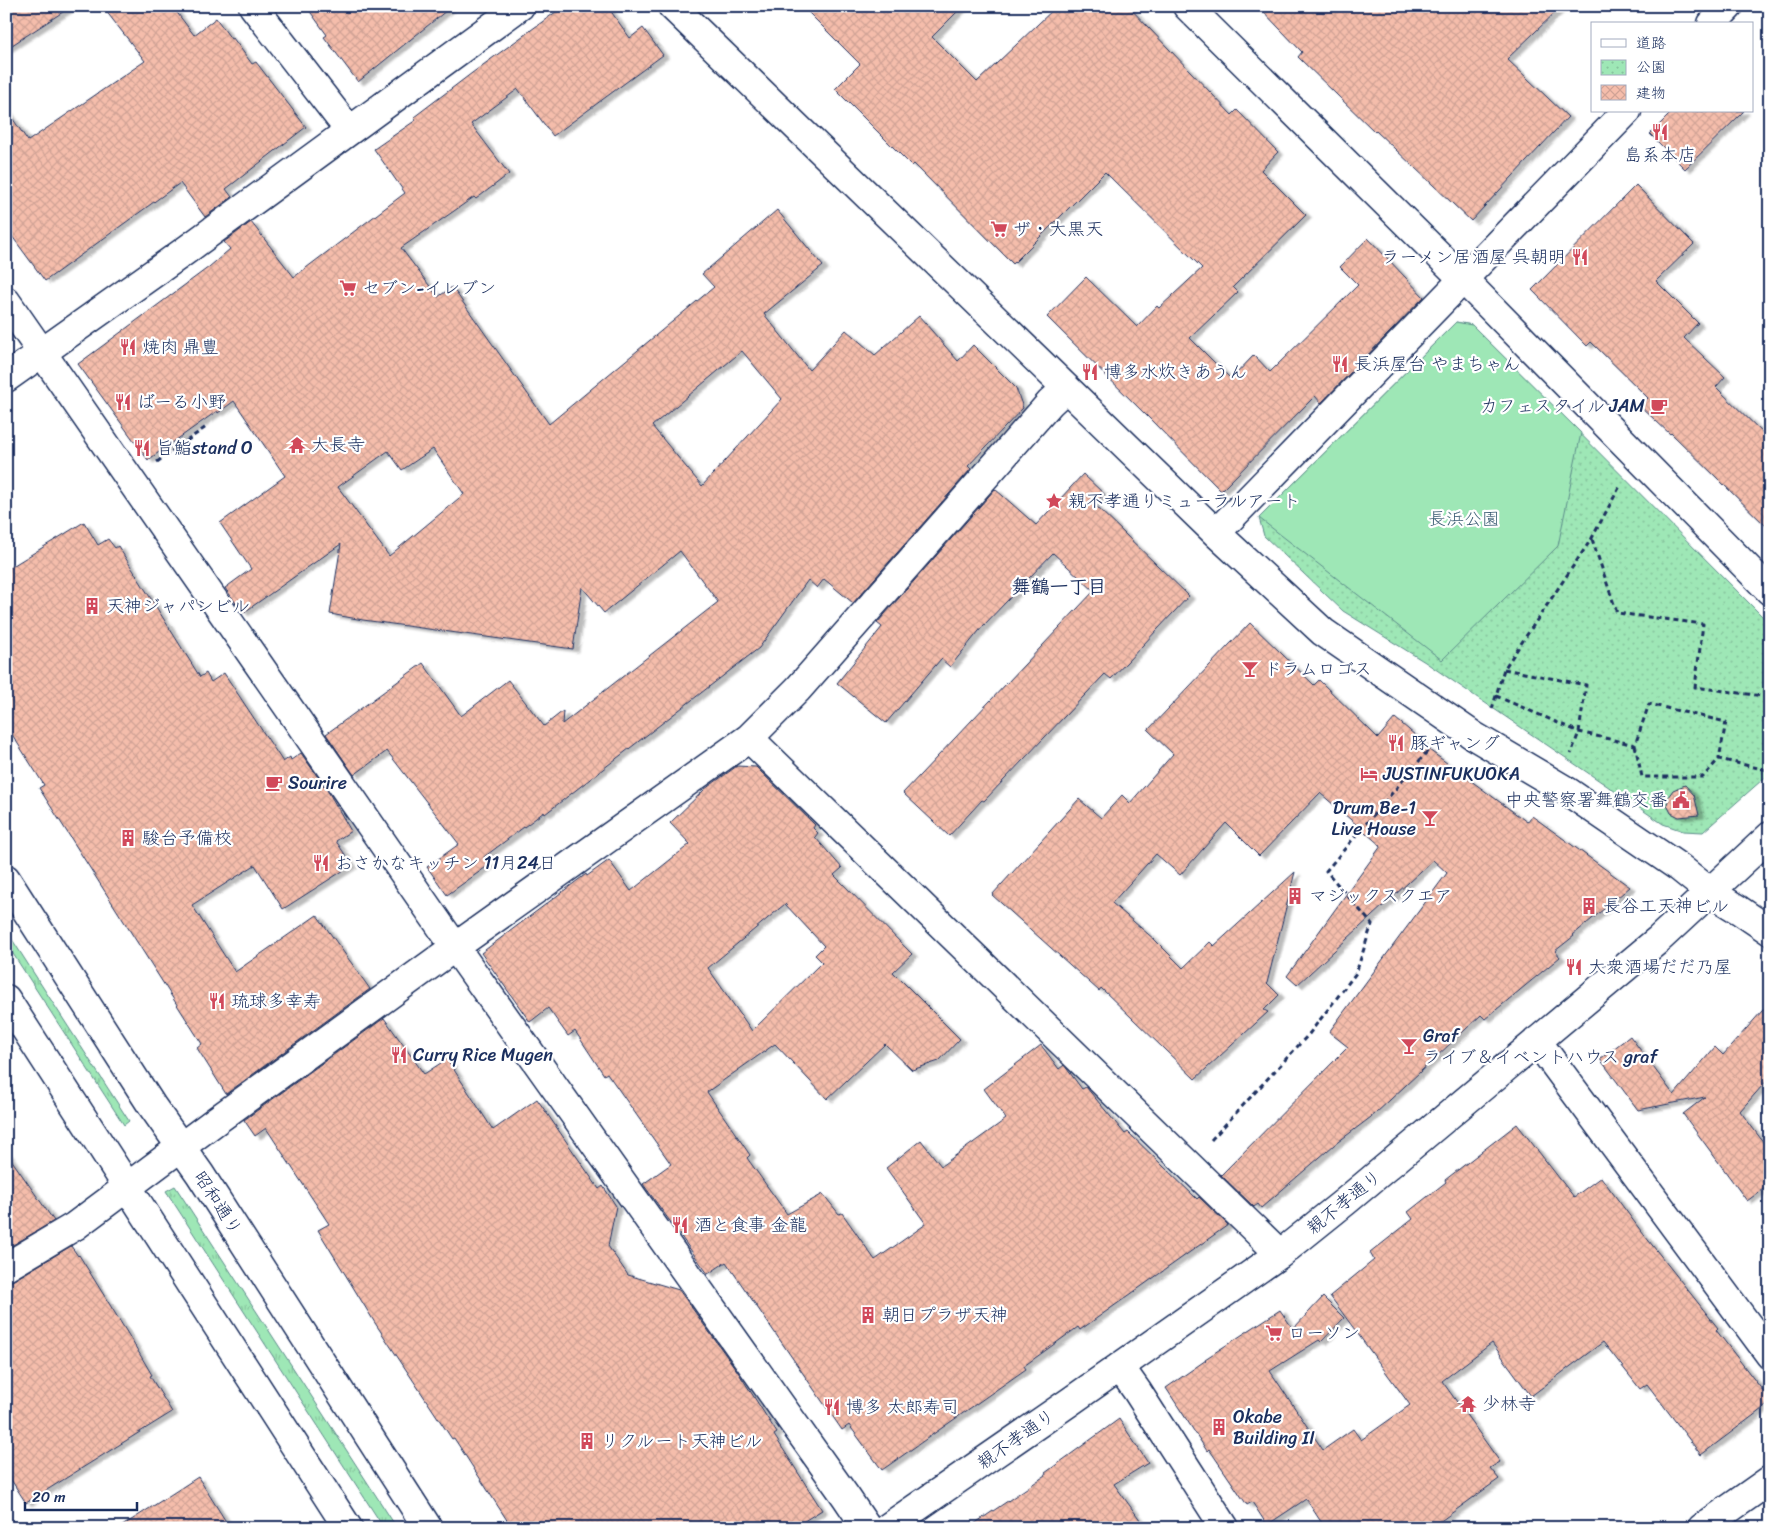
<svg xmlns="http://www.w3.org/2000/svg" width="1776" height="1534" font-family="Sriracha,'Klee One',sans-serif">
<defs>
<pattern id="grass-tufts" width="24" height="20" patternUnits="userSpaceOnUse" patternTransform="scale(1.25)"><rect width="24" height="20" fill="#9ee7b6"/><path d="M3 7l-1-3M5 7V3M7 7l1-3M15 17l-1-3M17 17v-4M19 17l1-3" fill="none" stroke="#88c69f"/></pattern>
<pattern id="park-dots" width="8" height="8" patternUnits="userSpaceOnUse" patternTransform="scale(1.25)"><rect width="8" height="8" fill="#9ee7b6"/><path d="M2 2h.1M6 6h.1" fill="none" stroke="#88c69f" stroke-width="1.8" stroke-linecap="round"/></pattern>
<pattern id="building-cross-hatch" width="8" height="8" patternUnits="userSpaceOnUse" patternTransform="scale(1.25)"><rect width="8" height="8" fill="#f5bdab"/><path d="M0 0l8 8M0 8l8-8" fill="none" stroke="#d1a396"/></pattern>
<filter id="shadow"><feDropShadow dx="5.5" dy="3" stdDeviation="1" flood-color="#0004"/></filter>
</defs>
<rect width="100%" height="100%" fill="#fff"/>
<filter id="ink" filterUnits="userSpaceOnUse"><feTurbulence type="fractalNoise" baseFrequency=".02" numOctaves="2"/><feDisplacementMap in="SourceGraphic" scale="10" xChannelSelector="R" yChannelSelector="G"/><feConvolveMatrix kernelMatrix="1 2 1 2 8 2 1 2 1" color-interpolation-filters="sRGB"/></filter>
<g filter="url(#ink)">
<path fill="url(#grass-tufts)" stroke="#5c8b8a" d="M6,930L129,1121L124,1125L6,943Z
M175,1186L397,1528H384L166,1191Z"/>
<path fill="url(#park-dots)" stroke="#5c8b8a" d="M1456,322L1472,325L1770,624V773L1703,832L1683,831L1663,824L1425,662L1343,611L1264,536L1259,518Z"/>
<path fill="#9ee7b6" stroke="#5c8b8a" d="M1456,322L1472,325L1581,433L1558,546L1442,660L1259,518Z"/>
<path fill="url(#building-cross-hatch)" stroke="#1b2f5e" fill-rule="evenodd" filter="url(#shadow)" d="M6,6H72L6,49Z
M102,6H172L194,35L216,18L231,39L233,38L252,64L256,62L306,127L226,189L232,197L205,217L180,183L45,281L6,228V109L28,141L145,61Z
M306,6H452L358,82L324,37L327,35Z
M564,6H607L630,38L643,28L663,55L553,136L518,89L471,124L509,174L476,199L474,197L401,248L438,297L452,287L549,424L714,287L702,274L777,210L823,266L764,314L809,370L846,330L875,355L919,316L958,361L973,345L1016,388L1023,408L968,466L971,469L853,603L824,579L817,588L808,580L759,648L545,814L544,812L484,857L489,865L447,895L427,867L459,844L387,751L354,775L326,734L423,663L461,716L508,680L544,726L563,711L562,724L718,602L680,551L604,613L582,587L573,649L363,620L330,614L341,544L243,613L225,588L251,569L220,523L285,476L234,401L218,413L217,411L148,460L78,364L209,267L230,249L224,242L251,222L294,277L405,193L374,149L416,120L414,117L472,73ZM742,351L782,399L702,486L652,426ZM433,449L464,494L389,556L338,487L388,451L402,470Z
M802,6H963L932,37L977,82L1057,6H1128L1232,115L1237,110L1278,152L1261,170L1306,215L1233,287L1238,292L1190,338L1231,379L1254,355L1270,372L1358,285L1340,267L1368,238L1424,297L1321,403L1315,396L1221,491L1148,417L1047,317L1086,277L1137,327L1157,306L1159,308L1202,268L1105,172L1013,264L914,164L912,166L835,89L860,64Z
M1258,6H1562L1507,59L1568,117L1471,221L1376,131L1375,132L1298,57L1302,52Z
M1673,111H1744L1685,169L1650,134Z
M1636,185L1694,244L1656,281L1698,323L1684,338L1725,377L1716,387L1770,440V530L1671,433L1670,434L1640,406L1648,398L1591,342L1587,346L1532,290Z
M1083,474L1104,494L1094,504L1189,596L1111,679L1105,674L984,801L982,800L949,836L903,793L1094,591L1053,553L983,626L950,667L941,659L886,723L837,683L882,627L877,623L995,489L1036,525Z
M84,522L98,545L108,539L115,548L118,546L200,677L206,673L211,682L224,673L283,762L290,757L291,760L301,753L329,793L351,831L336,841L352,865L283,909L255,865L192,905L235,972L317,915L370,989L226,1094L197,1048L202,1044L39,788L44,785L6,725V570Z
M1250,623L1314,685L1319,680L1378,738L1395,718L1423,742L1421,744L1527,822L1532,816L1630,887L1573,935L1574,936L1555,951L1560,957L1485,1019L1481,1015L1375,1114L1334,1145L1261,1208L1258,1204L1254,1207L1221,1175L1348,1047L1329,1032L1447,873L1433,860L1297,985L1287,976L1381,846L1320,793L1259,856L1226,823L1180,875L1156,854L1112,903L1155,940L1183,968L1210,942L1214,946L1295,872L1267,983L1279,995L1264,1010L1268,1012L1195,1079L1101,988L1099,991L992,895L1079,799L1101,818L1122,795L1130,803L1173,754L1148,730Z
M737,766L756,767L815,825L813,828L818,833L815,837L842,868L834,875L912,954L893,972L960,1039L939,1061L912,1070L885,1044L827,1099L775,1044L707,1092L750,1155L747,1158L787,1214L823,1194L839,1214L842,1213L875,1260L926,1224L886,1168L921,1140L941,1166L1006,1119L984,1089L1041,1045L1059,1069L1064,1065L1082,1089L1086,1087L1125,1134L1128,1132L1197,1199L1199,1197L1228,1225L1080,1330L1078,1327L1024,1366L1026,1369L882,1470L849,1425L842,1430L726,1262L708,1274L643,1184L671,1164L607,1073L604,1075L575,1031L568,1036L548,1008L530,1022L481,953L586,874L587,876L609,860L631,891L690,844L670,823L705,789ZM785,904L824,946L815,955L822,962L752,1031L708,968Z
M1685,785L1694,795L1699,815L1679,817L1671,813L1667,805L1668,797L1673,790Z
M1770,1002V1077L1740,1111L1770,1151V1184L1747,1201L1683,1114L1705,1097L1638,1110L1600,1059L1630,1036L1674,1095L1715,1047L1723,1055Z
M384,1018L424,1074L447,1059L493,1130L537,1099L599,1189L603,1186L616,1206L608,1246L628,1275L679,1290L738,1372L777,1433L774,1435L822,1510L793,1528H512L454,1438L452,1439L375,1323L318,1230L329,1224L266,1128L255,1136L244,1120Z
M1517,1124L1574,1197L1601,1177L1641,1231L1718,1328L1716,1330L1770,1400V1403L1701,1455L1647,1384L1640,1389L1603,1342L1531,1396L1492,1343L1442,1381L1500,1462L1490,1468L1499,1479L1431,1528H1325L1306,1499L1267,1525L1252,1502L1247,1505L1209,1449L1207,1451L1166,1388L1206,1360L1205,1359L1280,1310L1293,1329L1323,1297L1344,1318L1321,1342L1319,1340L1270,1371L1323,1450L1353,1429L1361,1440L1410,1405L1330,1296L1374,1260L1370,1253L1413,1219L1408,1212L1446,1182L1445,1180Z
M6,1152L54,1221L6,1249Z
M71,1246L78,1256L79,1255L128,1334L152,1375L150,1376L172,1412L26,1503L6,1472V1283L14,1280Z
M1119,1419L1148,1463L1114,1484L1146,1528H968L1046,1475L1045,1473Z
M198,1477L230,1528H119Z"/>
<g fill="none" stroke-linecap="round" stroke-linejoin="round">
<g stroke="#1b2f5e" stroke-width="31">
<path id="minor" d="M672,6L1216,533L1323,632L1474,736L1567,791L1680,868L1710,892L1739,910L1770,931
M1712,24L1729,6
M6,301L455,947L846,1497L867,1528
M1216,533L1627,111
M749,738L1280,1254
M1537,1041L1770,1355
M6,1267L75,1226L217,1120L455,947L749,738L798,689L1050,403L1066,388
M1120,1367L1137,1391L1225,1528
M1702,1528L1770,1480"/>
</g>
<g stroke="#1b2f5e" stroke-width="31">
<path id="tertiary" d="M253,6L349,130
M1187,6L1463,279L1770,591
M6,378L185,251L520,6
M6,879L152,1106L200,1174L428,1528
M6,999L348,1528
M887,1528L1071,1401L1280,1254L1346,1201L1658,940L1770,836"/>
</g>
<path stroke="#1b2f5e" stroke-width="3" stroke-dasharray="5 4" stroke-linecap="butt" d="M157,462L206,427
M1592,539L1617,613L1703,624L1695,687L1770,697
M1504,669L1586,685L1579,732L1571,754
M1496,696L1579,732L1635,745L1649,704L1726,722L1719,759L1767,770
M1492,709L1504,669L1592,538L1620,486
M1635,745L1642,777H1703L1719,759
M1211,1140L1309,1034L1356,973L1372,924L1326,871L1431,747"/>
<use href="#minor" stroke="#fff" stroke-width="28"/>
<use href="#tertiary" stroke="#fff" stroke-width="28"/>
</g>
</g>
<defs>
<g id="restaurant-bare" transform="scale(1.35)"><path d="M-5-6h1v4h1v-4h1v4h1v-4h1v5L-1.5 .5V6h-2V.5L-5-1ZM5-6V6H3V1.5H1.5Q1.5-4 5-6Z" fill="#d1495b" stroke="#fff" stroke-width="2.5" paint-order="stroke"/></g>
<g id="supermarket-bare" transform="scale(1.35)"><path d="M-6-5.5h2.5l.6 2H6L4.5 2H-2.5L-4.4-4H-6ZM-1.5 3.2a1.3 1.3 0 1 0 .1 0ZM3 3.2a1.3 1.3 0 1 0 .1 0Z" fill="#d1495b" stroke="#fff" stroke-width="2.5" paint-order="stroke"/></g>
<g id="cafe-bare" transform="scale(1.35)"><path d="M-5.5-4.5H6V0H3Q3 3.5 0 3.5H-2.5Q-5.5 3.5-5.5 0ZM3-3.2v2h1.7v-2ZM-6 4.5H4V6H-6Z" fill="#d1495b" stroke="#fff" stroke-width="2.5" paint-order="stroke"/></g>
<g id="temple-bare" transform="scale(1.35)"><path d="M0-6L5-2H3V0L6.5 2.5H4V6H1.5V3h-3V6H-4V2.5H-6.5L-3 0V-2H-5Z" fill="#d1495b" stroke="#fff" stroke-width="2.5" paint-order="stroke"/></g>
<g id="sight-bare" transform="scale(1.35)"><path d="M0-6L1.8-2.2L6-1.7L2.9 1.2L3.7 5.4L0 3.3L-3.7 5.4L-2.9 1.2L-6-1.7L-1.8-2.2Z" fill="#d1495b" stroke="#fff" stroke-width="2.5" paint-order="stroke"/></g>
<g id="building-bare" transform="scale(1.35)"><path d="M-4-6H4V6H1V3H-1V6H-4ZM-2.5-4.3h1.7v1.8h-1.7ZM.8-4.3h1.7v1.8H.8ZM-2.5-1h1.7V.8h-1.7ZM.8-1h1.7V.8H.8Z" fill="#d1495b" stroke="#fff" stroke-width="2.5" paint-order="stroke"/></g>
<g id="bar-bare" transform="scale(1.35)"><path d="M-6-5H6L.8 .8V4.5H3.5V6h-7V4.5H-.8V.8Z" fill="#d1495b" stroke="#fff" stroke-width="2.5" paint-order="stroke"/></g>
<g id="hotel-bare" transform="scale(1.35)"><path d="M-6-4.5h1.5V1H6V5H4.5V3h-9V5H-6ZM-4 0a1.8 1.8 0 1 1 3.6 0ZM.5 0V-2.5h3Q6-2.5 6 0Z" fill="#d1495b" stroke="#fff" stroke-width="2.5" paint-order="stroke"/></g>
<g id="civic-bare" transform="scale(1.35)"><path d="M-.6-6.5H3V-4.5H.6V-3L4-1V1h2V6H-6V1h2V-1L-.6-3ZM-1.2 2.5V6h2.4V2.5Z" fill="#d1495b" stroke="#fff" stroke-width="2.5" paint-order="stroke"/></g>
</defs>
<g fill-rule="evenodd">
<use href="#restaurant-bare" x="1660" y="132"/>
<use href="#supermarket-bare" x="999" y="229"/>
<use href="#restaurant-bare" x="1580" y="257"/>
<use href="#supermarket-bare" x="348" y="288"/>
<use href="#restaurant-bare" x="128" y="347"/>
<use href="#restaurant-bare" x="1340" y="364"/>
<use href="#restaurant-bare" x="1090" y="372"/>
<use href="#restaurant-bare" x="123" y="402"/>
<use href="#cafe-bare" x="1659" y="406"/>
<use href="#temple-bare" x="297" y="445"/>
<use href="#restaurant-bare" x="142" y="448"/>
<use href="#sight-bare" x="1054" y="501"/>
<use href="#building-bare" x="92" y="606"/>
<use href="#bar-bare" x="1250" y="669"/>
<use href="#restaurant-bare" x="1396" y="743"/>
<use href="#hotel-bare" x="1369" y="774"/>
<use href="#cafe-bare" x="274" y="783"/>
<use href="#civic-bare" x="1681" y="800"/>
<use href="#bar-bare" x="1430" y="818"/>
<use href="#building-bare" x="128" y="838"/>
<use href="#restaurant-bare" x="321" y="863"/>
<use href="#building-bare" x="1295" y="896"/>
<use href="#building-bare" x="1589" y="906"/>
<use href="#restaurant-bare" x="1574" y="967"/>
<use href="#restaurant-bare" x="217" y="1001"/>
<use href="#bar-bare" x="1409" y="1046"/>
<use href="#restaurant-bare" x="399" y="1055"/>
<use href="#restaurant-bare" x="680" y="1225"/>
<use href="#building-bare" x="868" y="1315"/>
<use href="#supermarket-bare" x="1274" y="1333"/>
<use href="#temple-bare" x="1468" y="1404"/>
<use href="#restaurant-bare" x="832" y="1407"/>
<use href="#building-bare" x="1219" y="1427"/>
<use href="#building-bare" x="587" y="1441"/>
</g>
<g text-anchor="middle" stroke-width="4.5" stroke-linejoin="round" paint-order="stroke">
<g font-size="18" fill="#1b2f5e" stroke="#fff" text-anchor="start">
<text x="1660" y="161" text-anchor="middle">島系本店</text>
<text x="1013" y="235">ザ・大黒天</text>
<text x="1566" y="263" text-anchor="end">ラーメン居酒屋 呉朝明</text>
<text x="362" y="294">セブン-イレブン</text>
<text x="142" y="353">焼肉 鼎豊</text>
<text x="1354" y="370">長浜屋台 やまちゃん</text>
<text x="1104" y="378">博多水炊きあうん</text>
<text x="137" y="408">ばーる小野</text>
<text x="1645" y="412" text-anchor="end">カフェスタイル JAM</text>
<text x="311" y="451">大長寺</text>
<text x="156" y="454">旨鮨stand O</text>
<text x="1068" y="507">親不孝通りミューラルアート</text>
<text x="106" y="612">天神ジャパンビル</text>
<text x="1264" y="675">ドラムロゴス</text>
<text x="1410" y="749">豚ギャング</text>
<text x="1383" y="780">JUSTINFUKUOKA</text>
<text x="288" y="789">Sourire</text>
<text x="1667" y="806" text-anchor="end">中央警察署舞鶴交番</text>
<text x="1416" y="814" text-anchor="end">Drum Be-1<tspan x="1416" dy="21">Live House</tspan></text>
<text x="142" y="844">駿台予備校</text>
<text x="335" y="869">おさかなキッチン 11月24日</text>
<text x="1309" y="902">マジックスクエア</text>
<text x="1603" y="912">長谷工天神ビル</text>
<text x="1588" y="973">大衆酒場だだ乃屋</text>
<text x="231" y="1007">琉球多幸寿</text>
<text x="1423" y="1042">Graf<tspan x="1423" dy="21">ライブ＆イベントハウス graf</tspan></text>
<text x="413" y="1061">Curry Rice Mugen</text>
<text x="694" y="1231">酒と食事 金龍</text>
<text x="882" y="1321">朝日プラザ天神</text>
<text x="1288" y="1339">ローソン</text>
<text x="1482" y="1410">少林寺</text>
<text x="846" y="1413">博多 太郎寿司</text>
<text x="1233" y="1423">Okabe<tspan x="1233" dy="21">Building II</tspan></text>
<text x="601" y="1447">リクルート天神ビル</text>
</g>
<g font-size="18" fill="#3c5d74" stroke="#fff">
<text x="1464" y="525">長浜公園</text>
</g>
<g font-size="18" fill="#1b2f5e" stroke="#fff">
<text transform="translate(1344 1202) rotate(-39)" y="6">親不孝通り</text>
<text transform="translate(218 1203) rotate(57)" y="6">昭和通り</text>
<text transform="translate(1016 1439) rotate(-35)" y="6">親不孝通り</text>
</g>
<g font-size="19" font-weight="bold" fill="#1b2f5e" stroke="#fff">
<text x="1059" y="593">舞鶴一丁目</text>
</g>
</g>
<rect width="1776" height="1534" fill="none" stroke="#fff" stroke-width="25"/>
<rect x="12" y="12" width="1751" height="1509" fill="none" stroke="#1b2f5e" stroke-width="2" filter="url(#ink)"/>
<rect x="1591" y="22" width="162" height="90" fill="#ffffff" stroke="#a4acbf"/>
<rect x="1601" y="39" width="25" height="8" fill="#ffffff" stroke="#a4acbf"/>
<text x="1636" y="48" font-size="15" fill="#1b2f5e">道路</text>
<rect x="1601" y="60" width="25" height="15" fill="url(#park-dots)" stroke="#a4acbf"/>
<text x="1636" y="72" font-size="15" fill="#1b2f5e">公園</text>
<rect x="1601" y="85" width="25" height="15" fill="url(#building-cross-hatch)" stroke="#a4acbf"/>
<text x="1636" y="98" font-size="15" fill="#1b2f5e">建物</text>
<path d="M25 1502v8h112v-8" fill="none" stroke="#1b2f5e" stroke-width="2.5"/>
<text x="32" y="1502" font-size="15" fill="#1b2f5e" stroke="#ffffff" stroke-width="4" paint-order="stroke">20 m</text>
</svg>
